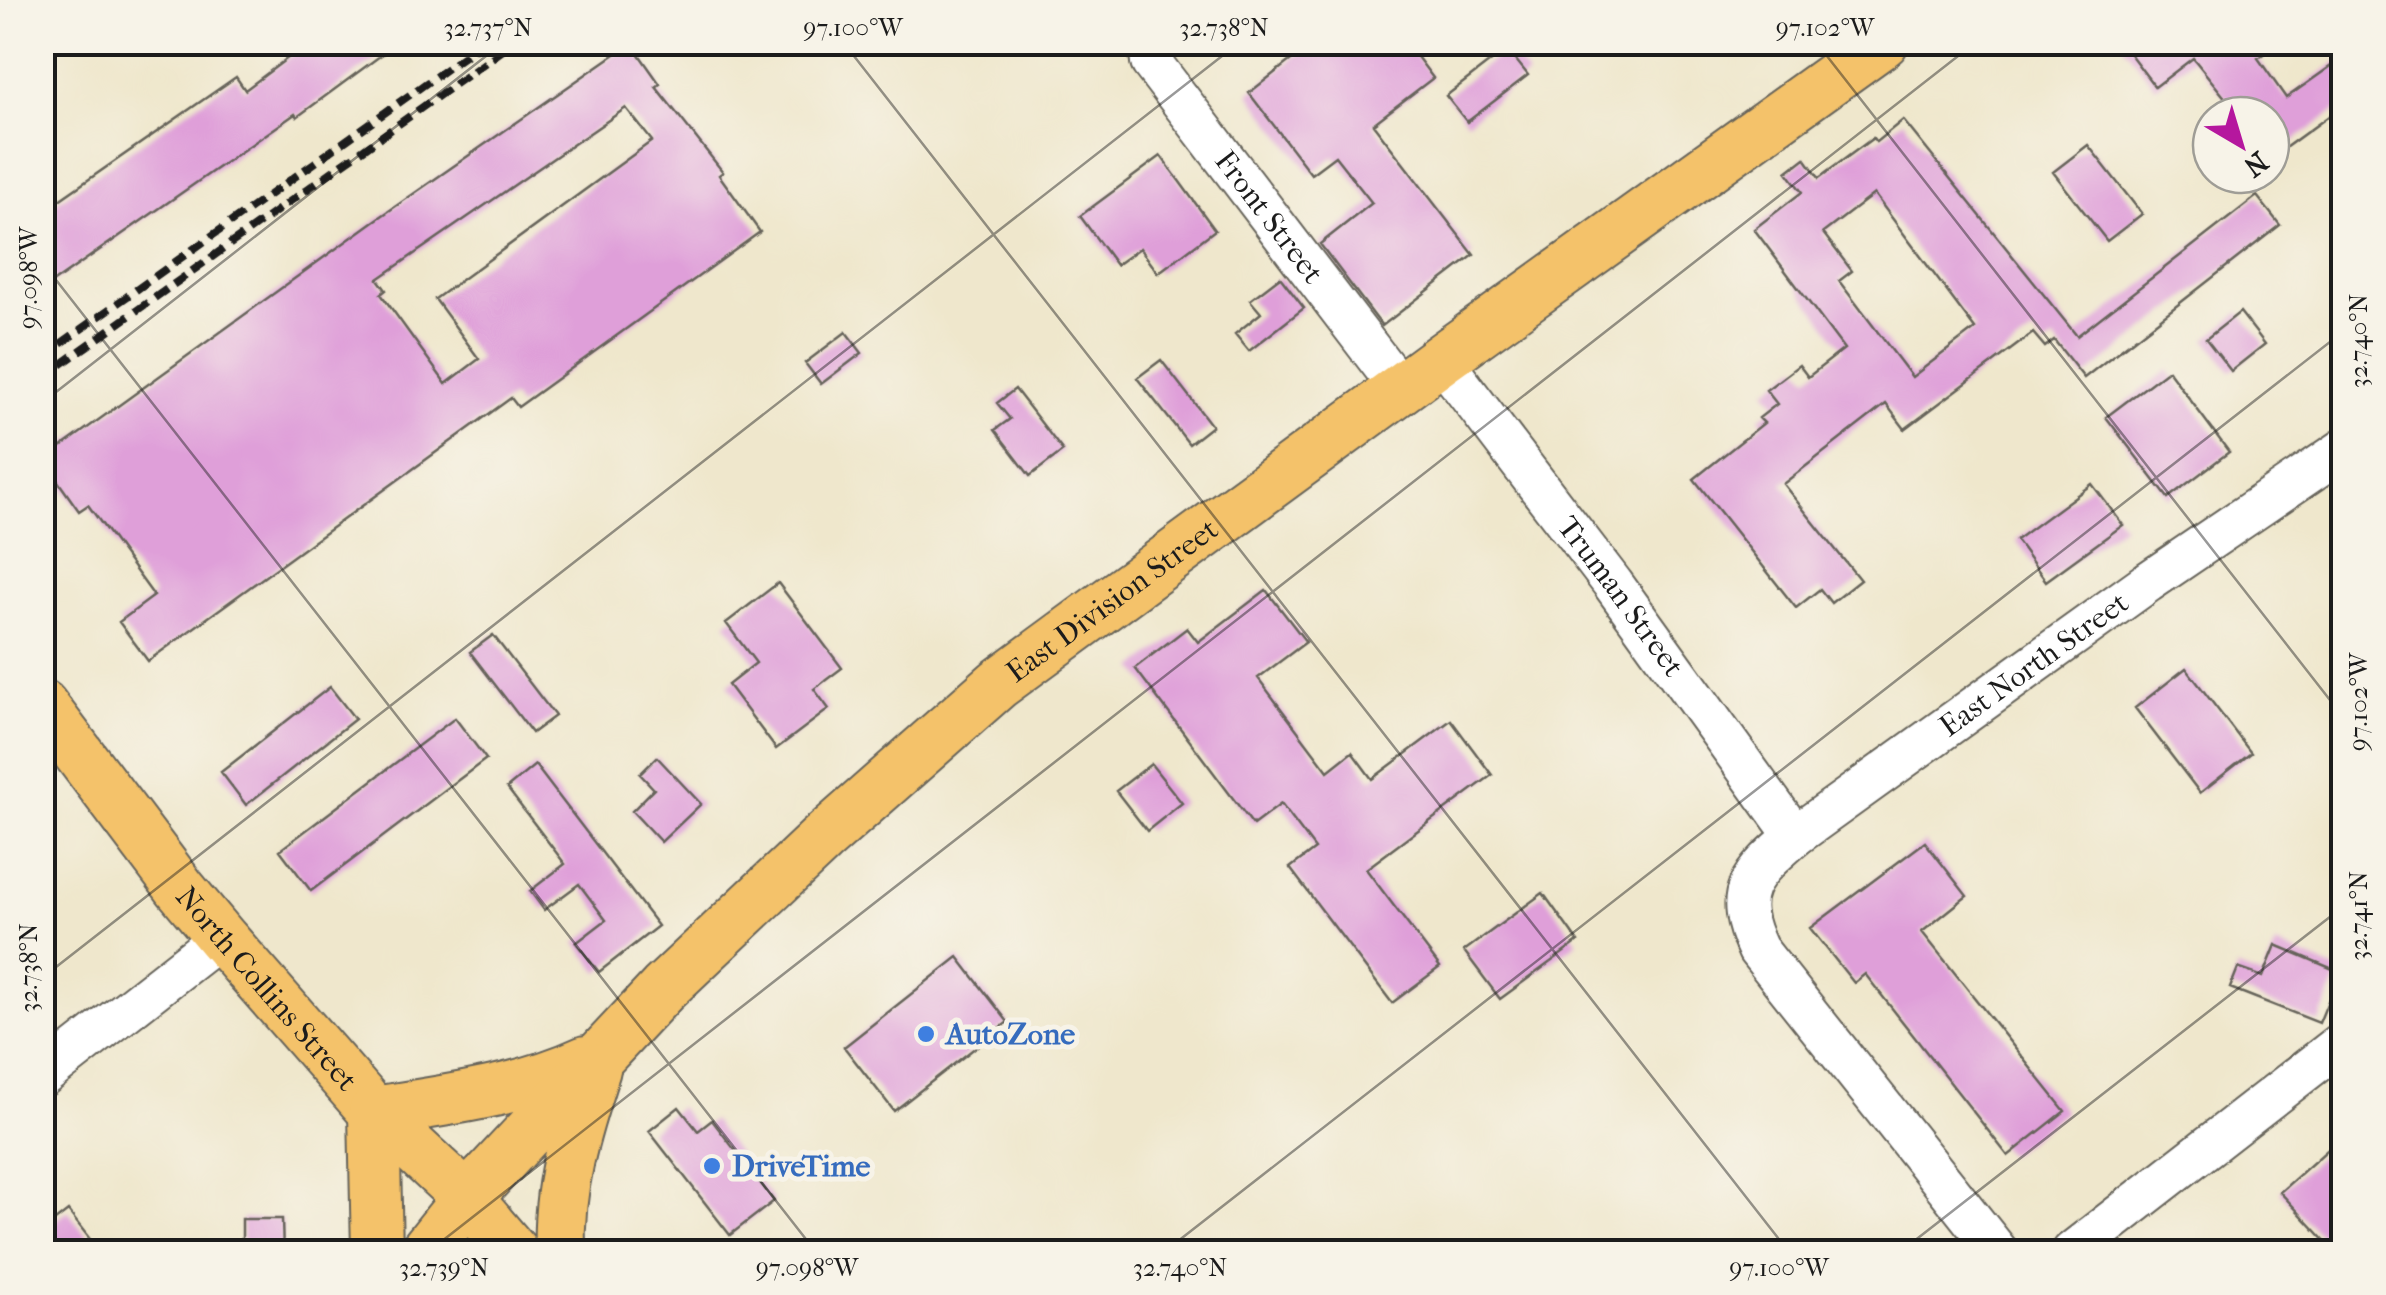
<svg xmlns="http://www.w3.org/2000/svg" width="2386" height="1295" font-family="'IM FELL French Canon',serif">
<rect width="100%" height="100%" fill="#f7f3e8"/>
<filter id="ink" filterUnits="userSpaceOnUse"><feTurbulence type="fractalNoise" baseFrequency=".01" numOctaves="2"/><feDisplacementMap in="SourceGraphic" scale="20" xChannelSelector="R" yChannelSelector="G"/><feConvolveMatrix kernelMatrix="1 2 1 2 8 2 1 2 1" color-interpolation-filters="sRGB"/></filter>
<filter id="wash" filterUnits="userSpaceOnUse"><feTurbulence type="fractalNoise" baseFrequency=".0048" numOctaves="4" result="noise"/><feDisplacementMap in="SourceGraphic" scale="40" xChannelSelector="R" yChannelSelector="G"/><feGaussianBlur stdDeviation="2.25" result="paint"/><feColorMatrix in="noise" values="0 0 0 0 0 0 0 0 0 0 0 0 0 0 0 0 0 1.4 0 .05"/><feComposite in="paint" operator="in"/></filter>
<g filter="url(#wash)">
<rect width="100%" height="100%" fill="#efe7cc"/>
<g id="blocks">
<path fill="#df9fd9" fill-rule="evenodd" d="M309,42H399L297,117L295,114L42,290V212L236,77L245,90Z
M1314,42H1406L1433,78L1373,124L1474,255L1382,326L1320,244L1372,203L1335,156L1311,174L1249,93Z
M2121,42H2279L2258,58L2286,98L2344,57V105L2271,158V115H2239L2193,58L2155,87Z
M631,43L660,84L656,87L723,172L719,175L760,232L518,407L511,398L148,661L119,622L154,596L88,505L79,511L43,460L373,222ZM626,108L652,141L435,299L479,359L446,384L381,294L386,290L378,279Z
M1507,49L1528,75L1467,122L1446,96Z
M1903,120L2077,336L2257,196L2280,225L2084,378L2054,340L2045,347L2033,333L1905,429L1886,404L1783,484L1860,580L1831,603L1820,589L1796,608L1694,479L1764,423L1759,418L1777,404L1766,390L1799,365L1808,377L1844,349L1754,229L1802,192L1787,172L1805,158L1819,178L1873,138L1876,142ZM1874,194L1975,329L1912,377L1839,281L1852,271L1823,233Z
M2088,145L2142,214L2107,241L2053,172Z
M1161,156L1215,230L1158,273L1140,248L1116,265L1080,216Z
M1280,277L1304,308L1249,351L1235,334L1261,313L1250,300Z
M2240,312L2265,344L2231,371L2206,339Z
M846,332L862,353L821,384L805,363Z
M1161,360L1212,426L1189,444L1137,378Z
M2168,370L2229,452L2168,498L2106,417Z
M1015,389L1063,451L1030,476L995,430L1010,419L997,403Z
M2092,484L2123,525L2046,581L2016,540Z
M778,583L842,668L814,689L829,709L776,749L728,685L756,663L726,623Z
M1266,590L1306,642L1258,678L1328,771L1352,752L1372,779L1451,720L1492,775L1366,869L1440,967L1392,1003L1290,868L1315,849L1281,804L1253,825L1135,668L1187,628L1198,642Z
M493,635L555,716L532,733L470,652Z
M2186,668L2251,753L2200,793L2135,708Z
M330,687L355,719L246,805L221,772Z
M455,718L486,759L311,891L280,850Z
M657,757L701,804L661,842L632,811L654,789L640,774Z
M1151,764L1182,803L1147,831L1116,791Z
M535,765L658,926L599,972L576,943L606,920L579,884L544,910L530,891L565,864L507,788Z
M1925,842L1967,896L1922,932L2065,1111L2008,1156L1865,974L1854,983L1810,928Z
M1543,893L1578,942L1500,999L1464,951Z
M2276,945L2340,972L2319,1023L2230,988L2238,968L2263,977Z
M958,957L1008,1022L894,1111L844,1047Z
M679,1107L698,1131L712,1120L774,1201L730,1235L649,1131Z
M2344,1135V1238L2332,1248L2280,1192Z
M68,1211L100,1252H42V1231Z
M242,1219H282L283,1252H242Z"/>
</g>
</g>
<g filter="url(#ink)">
<use href="#blocks" fill-opacity="0" stroke="#66635a" stroke-width="2.5"/>
<g fill="none" stroke-linecap="round" stroke-linejoin="round">
<g stroke="#66635a" stroke-width="44">
<g id="minor">
<path id="s1" d="M1149,42L1151,62L1400,388"/>
<path id="s2" d="M1441,359L1613,584L1795,836"/>
<path d="M42,1077L221,937"/>
<path id="s3" d="M1998,1252L1758,950C1730,891 1751,874 1795,836L2148,582L2344,449"/>
<path d="M2072,1252L2344,1041"/>
</g>
</g>
<g stroke="#66635a" stroke-width="54">
<g id="major">
<path id="s4" d="M42,705L180,888L221,937L374,1112L467,1198L513,1252"/>
<path d="M374,1112C447,1100 519,1092 586,1061"/>
<path d="M374,1112L377,1252"/>
<path id="s5" d="M424,1252L467,1198L663,989L821,840L998,684L1441,359L1883,42"/>
<path d="M560,1252C557,1188 575,1130 595,1069"/>
</g>
</g>
<use href="#minor" stroke="#fff" stroke-width="40"/>
<use href="#major" stroke="#f4c26a" stroke-width="50"/>
<path stroke="#1c1c1c" stroke-width="8" stroke-dasharray="15 8" stroke-linecap="butt" d="M42,357L484,42
M42,378L514,42"/>
</g>
</g>
<path fill="none" stroke="#1c1c1c" stroke-width="2.5" stroke-opacity="0.45" d="M843,42L1789,1252M1816,42L2344,718M42,262L816,1252M42,403L504,42M42,978L1240,42M428,1252L1976,42M1164,1252L2344,331M1900,1252L2344,906"/>
<g fill="#3f7fe0" stroke="#f7f3e8" stroke-width="4">
<circle cx="926" cy="1034" r="10"/>
<circle cx="712" cy="1166" r="10"/>
</g>
<g text-anchor="middle" stroke-width="10" stroke-linejoin="round" paint-order="stroke">
<g font-size="30" fill="#1c1c1c" stroke="#f7f3e8">
<text dy="10" stroke="none"><textPath href="#s1" startOffset="215">Front Street</textPath></text>
<text dy="10" stroke="none"><textPath href="#s2" startOffset="298">Truman Street</textPath></text>
<text dy="10" stroke="none"><textPath href="#s5" startOffset="950">East Division Street</textPath></text>
<text dy="10" stroke="none"><textPath href="#s3" startOffset="815">East North Street</textPath></text>
<text dy="10" stroke="none"><textPath href="#s4" startOffset="362">North Collins Street</textPath></text>
</g>
<g font-size="30" font-weight="bold" fill="#366cbe" stroke="#f7f3e8" text-anchor="start">
<text x="946" y="1044">AutoZone</text>
<text x="732" y="1176">DriveTime</text>
</g>
</g>
<rect width="2386" height="1295" fill="none" stroke="#f7f3e8" stroke-width="110"/>
<g transform="translate(2241 145) rotate(142)"><circle r="48" fill="#f7f3e8" stroke="#9f9d96" stroke-width="2.5"/>
<path d="M0-8L18 38L0 25L-18 38Z" fill="#b5179e"/>
<text y="-15" font-size="28" font-weight="bold" text-anchor="middle" fill="#1c1c1c">N</text>
</g>
<rect x="55" y="55" width="2276" height="1185" fill="none" stroke="#1c1c1c" stroke-width="4"/>
<g font-size="25" text-anchor="middle" fill="#1c1c1c">
<text x="488" y="36">32.737°N</text>
<text x="853" y="36">97.100°W</text>
<text x="1224" y="36">32.738°N</text>
<text x="1825" y="36">97.102°W</text>
<text transform="translate(28 278) rotate(-90)" y="9">97.098°W</text>
<text transform="translate(2358 341) rotate(-90)" y="9">32.740°N</text>
<text transform="translate(2358 702) rotate(-90)" y="9">97.102°W</text>
<text transform="translate(2358 916) rotate(-90)" y="9">32.741°N</text>
<text transform="translate(28 968) rotate(-90)" y="9">32.738°N</text>
<text x="444" y="1276">32.739°N</text>
<text x="807" y="1276">97.098°W</text>
<text x="1180" y="1276">32.740°N</text>
<text x="1779" y="1276">97.100°W</text>
</g>
</svg>
